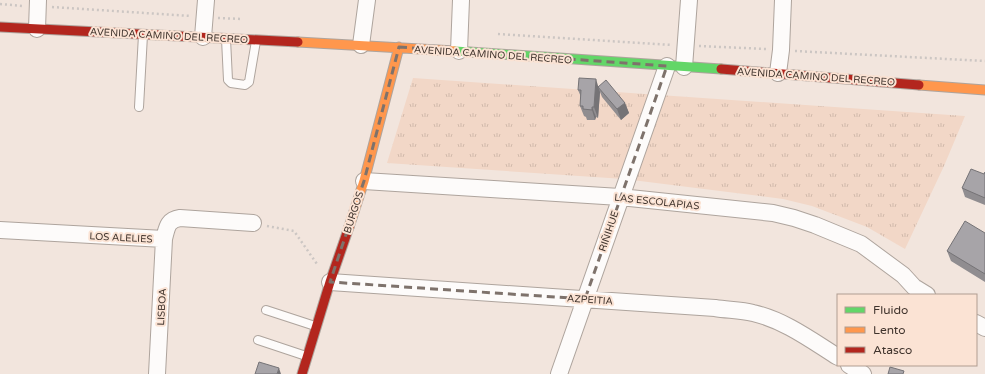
<svg xmlns="http://www.w3.org/2000/svg" width="985" height="374" font-family="'Varela Round',sans-serif">
<defs>
<pattern id="grass-tufts" width="24" height="20" patternUnits="userSpaceOnUse"><rect width="24" height="20" fill="#f2d7c7"/><path d="M3 7l-1-3M5 7V3M7 7l1-3M15 17l-1-3M17 17v-4M19 17l1-3" fill="none" stroke="#d1b9ab"/></pattern>
</defs>
<rect width="100%" height="100%" fill="#f2e5dd"/>
<path fill="url(#grass-tufts)" d="M413,78L965,116L944,166L905,249L867,227L812,206L783,199L624,179L387,163Z"/>
<g fill="none" stroke-linecap="round" stroke-linejoin="round">
<g stroke="#aea49d" stroke-width="10">
<path id="lane" d="M226,39L228,80L231,83L245,85L249,82L256,41
M139,107L143,35
M266,310L315,326
M258,340L306,356"/>
</g>
<g stroke="#aea49d" stroke-width="18">
<path id="street" d="M37,29L38,0
M203,37L206,0
M361,45L367,0
M459,51L461,0
M684,67L689,0
M778,73L781,50L783,0
M364,181L620,197L773,213L794,218L815,225L861,244L903,275L914,287L927,295
M0,230L164,239
M330,282L715,308C727,310 741,310 753,313C784,320 811,340 838,357
M976,323L985,328
M849,365L863,374
M157,374L164,239C167,228 167,220 180,218L253,223
M559,374L667,66"/>
</g>
<g stroke="#aea49d" stroke-width="11">
<path id="fast" d="M455,51L721,69"/>
</g>
<g stroke="#aea49d" stroke-width="11">
<path id="slow" d="M298,42L455,51
M919,85L985,90
M349,227L364,181L399,47"/>
</g>
<g stroke="#aea49d" stroke-width="11">
<path id="jam" d="M0,27L298,42
M721,69L919,85
M302,374L330,282L349,227"/>
</g>
<path stroke="#ccc6c3" stroke-width="2.5" stroke-dasharray="2 3" stroke-linecap="butt" d="M0,4L23,6
M52,7L191,16
M218,18L243,19
M498,34L672,45
M699,46L766,49
M795,51L985,61
M267,226L294,231L317,264"/>
<use href="#lane" stroke="#fdfbfa" stroke-width="8"/>
<use href="#street" stroke="#fdfbfa" stroke-width="16"/>
<use href="#fast" stroke="#63d668" stroke-width="9"/>
<use href="#slow" stroke="#ff974d" stroke-width="9"/>
<use href="#jam" stroke="#b3261e" stroke-width="9"/>
</g>
<path fill="#908d90" d="M598,86L625,103L629,113L621,120L602,97L600,92L598,118L596,117L595,120H587L586,117L584,116L580,106L581,97L578,90Z
M985,172V205L965,197L962,188L984,174Z
M985,233V282L951,261L947,251Z"/>
<path fill="#757376" d="M596,79L599,89L598,87L600,92L598,118L594,107Z
M625,103L629,113L621,120L617,109Z
M592,107L596,117L595,120L592,110Z
M279,368L281,374H277Z"/>
<path fill="#a7a4a8" stroke="#757376" d="M579,78L596,79L594,107H592V110L583,109V106H580L581,90H578Z
M606,80L625,103L617,109L598,87Z
M971,169L984,174L985,172V198L962,188Z
M965,221L985,233V274L947,251Z
M259,362L279,368L277,374H255Z
M890,367L904,371L903,374H888Z"/>
<path fill="none" stroke="#7e726b" stroke-width="3" stroke-dasharray="8 5" stroke-linejoin="round" d="M399,47L667,66L585,299L330,282L364,181Z"/>
<g text-anchor="middle" stroke-width="4" stroke-linejoin="round" paint-order="stroke">
<g font-size="10" fill="#40342d" stroke="#fbe3d4">
<text transform="translate(169 35) rotate(3)" y="4">AVENIDA CAMINO DEL RECREO</text>
<text transform="translate(493 54) rotate(4)" y="4">AVENIDA CAMINO DEL RECREO</text>
<text transform="translate(816 76) rotate(4)" y="4">AVENIDA CAMINO DEL RECREO</text>
<text transform="translate(657 201) rotate(6)" y="4">LAS ESCOLAPIAS</text>
<text transform="translate(353 212) rotate(-72)" y="4">BURGOS</text>
<text transform="translate(608 231) rotate(-71)" y="4">RIÑIHUE</text>
<text transform="translate(121 237) rotate(3)" y="4">LOS ALELIES</text>
<text transform="translate(590 299) rotate(4)" y="4">AZPEITIA</text>
<text transform="translate(161 307) rotate(-87)" y="4">LISBOA</text>
</g>
</g>
<rect x="837" y="294" width="140" height="72" fill="#fbe3d4" stroke="#b09d91"/>
<rect x="845" y="307" width="20" height="6" fill="#63d668" stroke="#b09d91"/>
<text x="873" y="314" font-size="12" fill="#40342d">Fluido</text>
<rect x="845" y="327" width="20" height="6" fill="#ff974d" stroke="#b09d91"/>
<text x="873" y="334" font-size="12" fill="#40342d">Lento</text>
<rect x="845" y="347" width="20" height="6" fill="#b3261e" stroke="#b09d91"/>
<text x="873" y="354" font-size="12" fill="#40342d">Atasco</text>
</svg>
